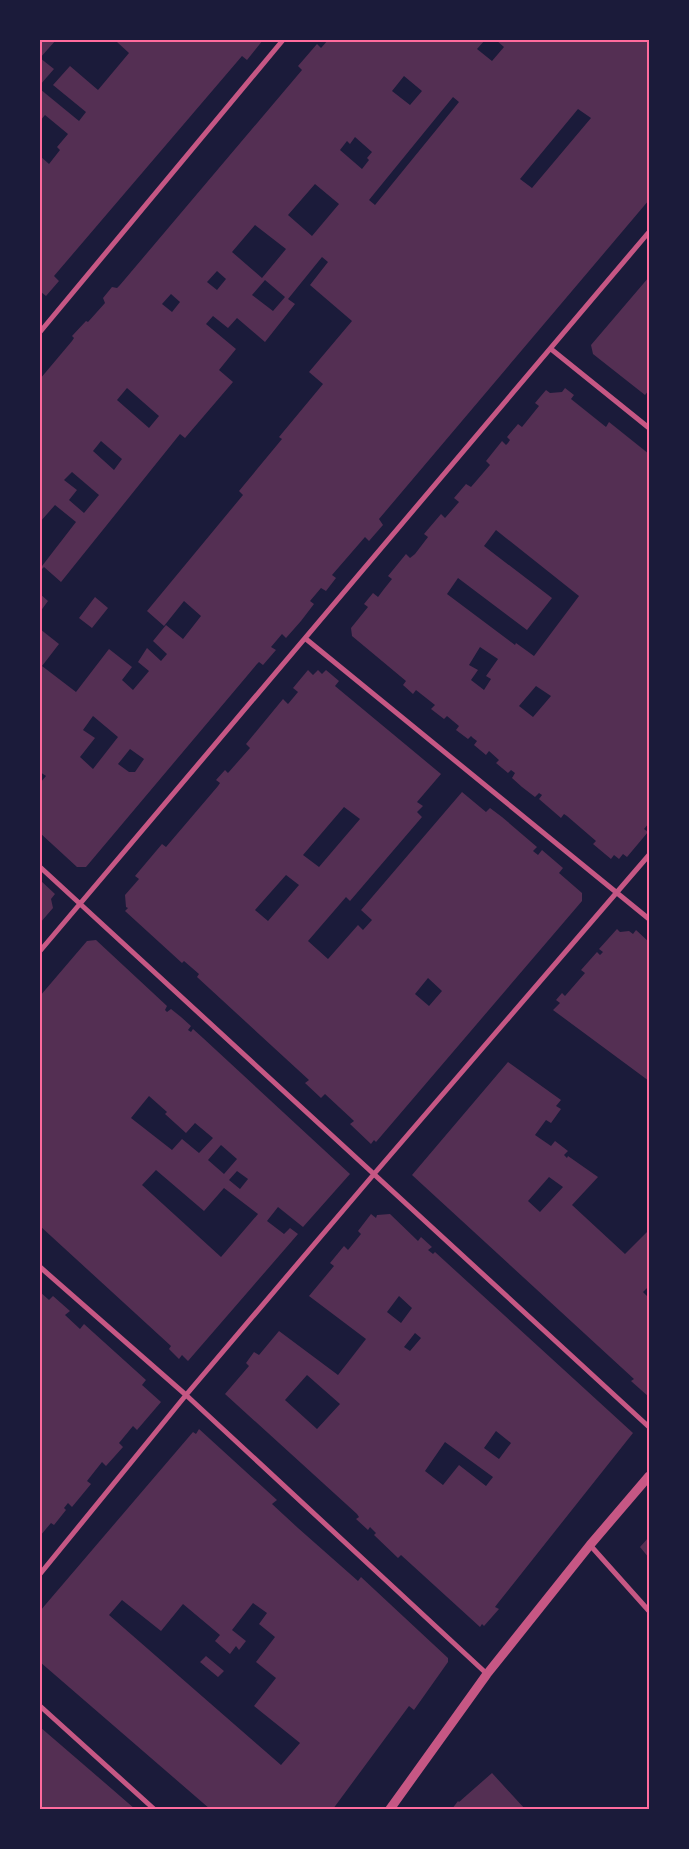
<svg xmlns="http://www.w3.org/2000/svg" width="689" height="1849" font-family="'DM Sans',sans-serif">
<rect width="100%" height="100%" fill="#1b1b3a"/>
<path fill="#542f53" fill-rule="evenodd" d="M40,40H56L40,58L54,69L40,85Z
M118,40H263L247,60L242,56L54,276L59,281L46,296L41,292L40,293V156L49,164L60,150L57,147L68,134L45,115L40,121V89L79,121L86,112L53,85L70,66L98,90L129,53L117,42Z
M328,40H485L477,49L492,61L504,47L496,40H648L649,200L379,519L383,525L369,541L365,537L332,575L336,578L326,591L321,588L310,601L314,604L301,621L286,638L282,634L271,647L276,650L263,665L259,662L257,664L86,867H77L40,833V783L46,776L40,772V629L59,644L42,666L76,692L109,649L132,667L122,680L133,690L149,671L138,662L147,648L161,661L167,654L153,641L166,625L183,639L201,616L184,601L164,626L147,611L243,495L239,491L282,439L279,437L323,384L309,372L352,321L310,285L328,262L322,257L288,299L295,304L265,342L237,318L228,328L213,316L206,324L236,349L219,370L233,382L185,438L180,434L61,582L44,567L40,571V564L42,566L76,522L55,505L40,522V379L72,341L74,338L72,336L86,321L88,322L105,303L103,298L112,287L117,288L120,285L302,70L298,66L317,44L321,48ZM404,76L422,91L410,105L392,91ZM453,97L459,102L375,205L369,200ZM578,109L591,118L532,188L520,179ZM355,137L372,152L367,158L369,160L362,169L340,150L347,141L350,144ZM315,184L339,204L312,236L288,215ZM255,225L286,249L262,278L232,252ZM217,271L226,279L217,290L207,282ZM265,280L285,297L273,311L252,295ZM171,294L180,302L172,312L162,304ZM127,388L159,416L149,428L117,400ZM101,441L122,459L114,470L93,451ZM72,472L99,495L84,513L69,500L77,490L64,480ZM93,716L118,737L93,769L80,757L95,738L83,730ZM130,749L144,759L135,772H129L118,764Z
M649,277V390L645,395L593,354L591,345Z
M565,388L574,395L571,399L606,427L609,422L649,454V823L644,829L648,832L627,857L623,854L619,859L614,855L611,859L593,844L596,841L567,816L564,814L561,818L539,799L542,795L539,793L535,797L522,787L512,778L515,773L511,770L508,773L496,763L499,760L489,751L486,755L474,745L477,741L473,738L471,736L468,739L456,730L459,726L447,716L444,719L431,709L435,705L416,690L413,694L403,685L406,681L352,636L351,628L368,607L364,604L373,593L378,597L384,589L392,579L388,576L406,554L410,558L415,554L428,537L424,534L441,514L445,518L459,502L454,498L466,484L471,487L490,465L486,461L502,441L506,445L508,443L510,440L507,437L518,424L522,427L539,406L535,403L546,390L550,393L562,392ZM496,530L579,596L534,656L516,643L515,645L447,594L458,578L527,630L552,598L484,546ZM480,647L498,659L486,676L491,679L484,690L471,680L478,670L469,665ZM536,686L551,696L533,717L519,706Z
M40,594L48,601L40,612Z
M95,597L108,608L92,628L79,618Z
M308,670L313,675L318,670L322,674L326,670L339,681L335,686L441,774L417,802L423,806L417,812L422,817L350,901L346,897L308,941L328,959L358,925L363,930L372,920L361,910L462,792L486,812L490,808L502,817L537,847L533,851L538,855L542,850L563,868L559,873L582,893V901L376,1142L374,1140L371,1144L350,1124L354,1121L353,1120L325,1094L321,1098L305,1083L309,1080L197,977L199,974L184,961L182,963L125,911L128,908L126,907L125,895L139,879L135,876L162,844L166,847L218,786L220,783L216,780L225,770L228,773L250,748L246,744L283,699L288,704L298,692L293,688ZM344,807L360,819L319,867L303,855ZM286,875L299,885L268,921L255,910ZM428,978L442,991L429,1006L415,994Z
M40,880L55,894L51,899L53,908L40,923Z
M617,929L620,932L629,931L633,934L636,930L649,942V1081L553,1010L560,1003L556,1000L562,993L565,996L585,973L581,970L597,952L600,955L603,952L599,949Z
M96,940L167,1006L165,1010L167,1012L171,1009L181,1017L191,1026L188,1030L191,1032L193,1029L203,1038L350,1174L303,1227L278,1207L267,1221L284,1234L290,1228L298,1234L188,1361L182,1355L179,1359L169,1349L171,1346L40,1226V996L87,941ZM149,1096L167,1112L165,1114L186,1133L195,1123L213,1138L199,1153L182,1139L172,1150L131,1118ZM221,1145L237,1159L224,1174L208,1160ZM156,1170L204,1211L224,1188L258,1214L221,1257L142,1185ZM237,1171L248,1179L240,1189L229,1180Z
M508,1062L561,1100L556,1106L561,1109L551,1123L546,1120L535,1135L551,1146L555,1141L568,1151L564,1155L567,1158L568,1156L598,1177L572,1205L625,1254L649,1230V1286L643,1292L649,1298V1397L631,1381L634,1379L412,1175ZM549,1177L563,1187L540,1212L528,1201Z
M371,1214L376,1218L377,1215L390,1214L418,1241L421,1237L432,1247L428,1250L433,1254L435,1252L633,1433L498,1603L495,1607L499,1609L484,1626L482,1624L480,1627L401,1555L398,1558L374,1535L376,1533L370,1527L368,1530L356,1519L359,1517L357,1514L225,1394L249,1366L246,1363L254,1352L259,1355L279,1331L338,1375L366,1339L309,1296L334,1266L330,1263L344,1246L348,1250L361,1234L358,1231ZM399,1296L412,1308L401,1323L387,1312ZM415,1333L421,1338L410,1351L404,1347ZM307,1375L340,1404L317,1429L285,1400ZM496,1431L511,1443L499,1459L484,1448ZM445,1442L493,1477L486,1486L459,1465L443,1485L425,1471Z
M40,1292L49,1300L53,1296L70,1311L65,1315L80,1329L84,1324L146,1380L142,1385L161,1402L137,1430L133,1426L119,1443L123,1447L106,1466L102,1462L87,1481L91,1484L72,1507L68,1503L64,1508L66,1510L54,1525L51,1523L40,1536Z
M199,1429L277,1500L272,1504L298,1528L358,1581L361,1577L448,1658V1662L414,1710L409,1706L333,1809H210L40,1662V1611L193,1432L196,1434ZM122,1600L161,1631L183,1604L220,1635L215,1641L230,1654L236,1646L239,1650L246,1641L232,1630L253,1603L267,1613L259,1624L275,1637L256,1662L276,1678L254,1706L300,1743L281,1765L109,1615Z
M649,1537V1558L640,1547Z
M206,1656L224,1671L218,1677L200,1662Z
M40,1727L105,1783L135,1809H40Z
M492,1773L525,1809H452L458,1801L459,1802Z"/>
<g fill="none" stroke-linecap="round" stroke-linejoin="round">
<path stroke="#c65784" stroke-width="5" d="M40,332L283,40
M551,349L649,428
M306,639L649,919
M40,867L649,1427
M40,951L649,232
M40,1267L186,1395L487,1674
M590,1545L649,1611
M40,1574L186,1395L374,1174L649,855
M40,1706L154,1809"/>
<path stroke="#c65784" stroke-width="9" d="M390,1809L487,1674L590,1545L649,1476"/>
</g>
<rect width="689" height="1849" fill="none" stroke="#1b1b3a" stroke-width="82"/>
<rect x="41" y="41" width="607" height="1767" fill="none" stroke="#ff6b9d" stroke-width="2"/>
</svg>
